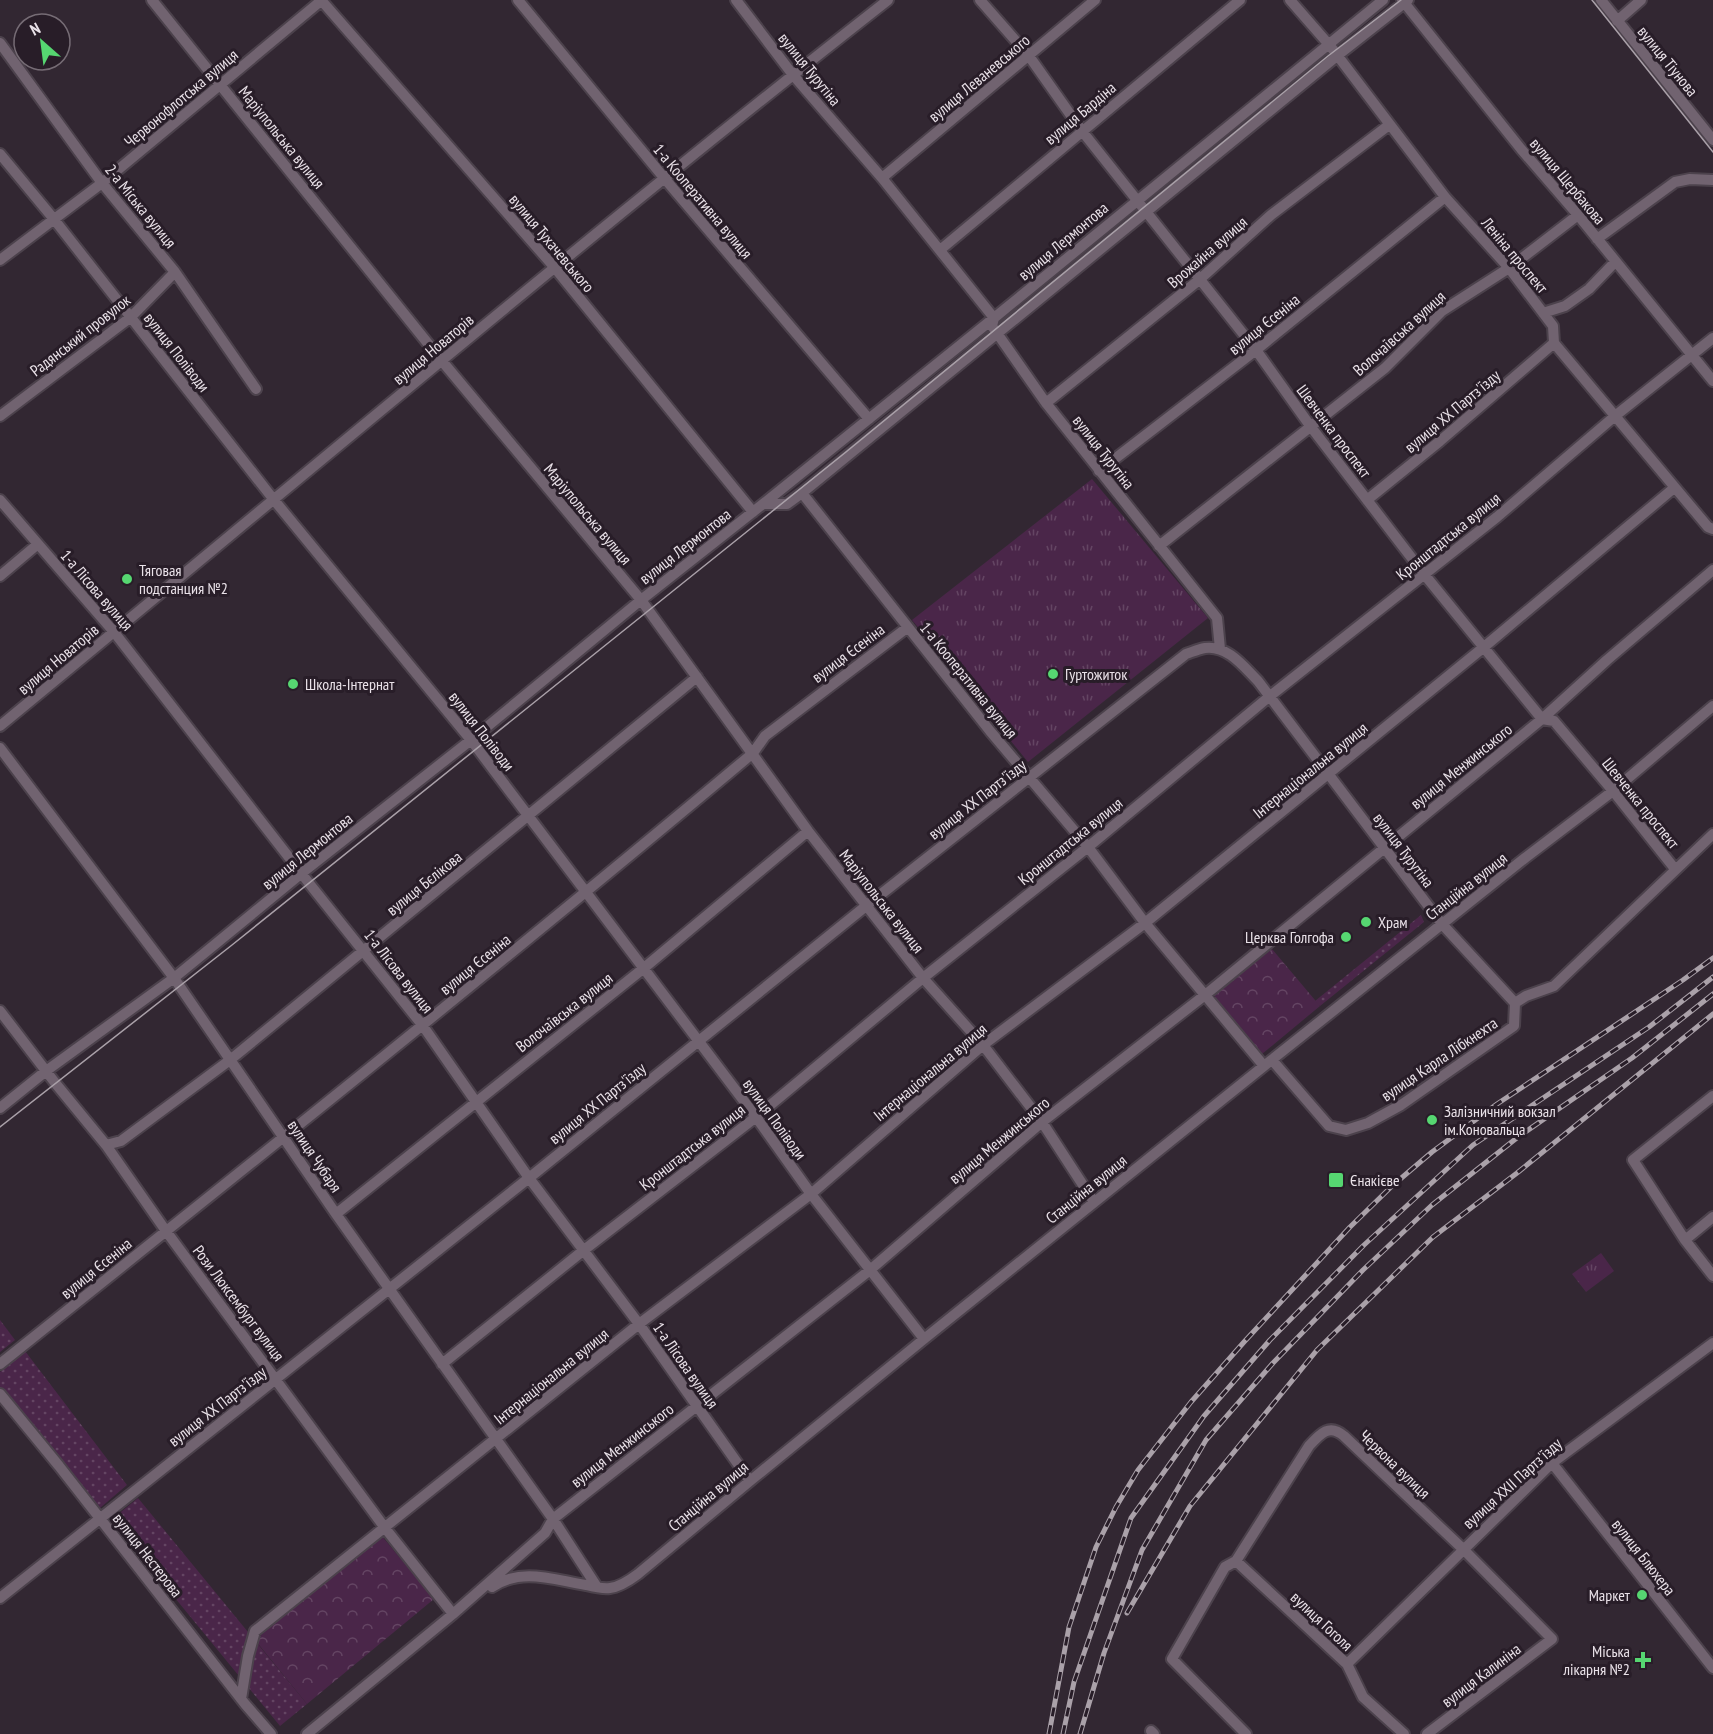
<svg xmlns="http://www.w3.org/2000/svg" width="1713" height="1734" font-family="'PT Sans Narrow',sans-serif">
<defs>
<pattern id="grass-dots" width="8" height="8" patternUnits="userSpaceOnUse" patternTransform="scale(1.5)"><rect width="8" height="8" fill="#4a2649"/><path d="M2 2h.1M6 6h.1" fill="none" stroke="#644563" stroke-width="1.8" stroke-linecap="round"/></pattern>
<pattern id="forest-crowns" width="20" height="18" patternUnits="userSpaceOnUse" patternTransform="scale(1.5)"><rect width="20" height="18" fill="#4a2649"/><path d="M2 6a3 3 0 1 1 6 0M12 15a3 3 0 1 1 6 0" fill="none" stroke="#644563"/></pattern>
<pattern id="park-tufts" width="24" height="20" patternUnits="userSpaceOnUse" patternTransform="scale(1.5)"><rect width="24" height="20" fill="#4a2649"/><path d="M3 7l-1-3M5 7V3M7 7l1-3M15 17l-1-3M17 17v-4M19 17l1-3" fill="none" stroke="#644563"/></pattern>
</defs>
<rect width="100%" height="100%" fill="#322732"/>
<path fill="url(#grass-dots)" d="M1421,915L1424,922L1320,1006L1315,1001Z
M0,1320L15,1340L0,1352Z
M25,1351L127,1485L100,1508L0,1387V1372Z
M138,1498L307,1704L280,1726L111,1520Z"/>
<path fill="url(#forest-crowns)" d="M1272,949L1320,1006L1262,1054L1214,996Z
M381,1535L434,1599L307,1704L255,1640Z"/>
<path fill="url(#park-tufts)" d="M1092,479L1208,618L1028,762L912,620Z
M1601,1253L1614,1271L1586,1292L1572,1274Z"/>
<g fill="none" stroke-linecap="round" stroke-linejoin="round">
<g stroke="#4c424c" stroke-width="14">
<path id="minor" d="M152,0L442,361L641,600L808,831L923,978L983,1045L1042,1122L1094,1202
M321,0L555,268L753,512
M518,0L665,179L869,419
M736,0L793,75L882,178L994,318L992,326L1046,403L1217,618L1220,649
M980,0L1029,56L1082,131L1256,350L1311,427L1424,574L1542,719L1554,721L1613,791L1675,869
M1290,0L1331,47L1445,197L1509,268L1553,326L1554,343L1708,527L1713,529
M1402,0L1521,149L1578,215L1713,381
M1601,0L1713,140
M1617,21L1641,0
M0,43L102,183L175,272L256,389
M0,154L53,218L274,500L471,740L756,1117L811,1194L924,1339
M882,178L1095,0
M1597,239L1675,182L1690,179L1713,180
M940,250L1240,0
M0,260L102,183L322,0
M1543,313L1565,306L1589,289L1615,262
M1046,403L1199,280L1271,215L1389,125
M0,416L131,317L175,272
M1099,471L1256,350L1445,197
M802,493L1337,56L1408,0
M0,500L114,632L312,887L423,1026L529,1178L639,1324L750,1481
M1367,500L1440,441L1554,343
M763,504H787L802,493L990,731L1088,847L1145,923L1264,1066
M1159,546L1385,368L1442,311L1509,268L1578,215
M0,576L38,544
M0,726C295,483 587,236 888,0
M0,748L174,978L336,1214L553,1519L597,1587
M0,1011L56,1084L106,1145L166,1231L385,1528L453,1614
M1272,1060L1329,1126L1346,1130L1368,1123L1401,1105L1514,1026L1515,1003L1526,996L1554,986L1713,834
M1713,1096L1633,1160L1685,1240L1713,1276
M0,1108L46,1071L174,978L302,873L471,740L641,600L763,504L994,318L1383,0
M106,1145L121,1141L230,1060L697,677
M336,1214L644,968L808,831
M1685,1240L1713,1217
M0,1364C253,1162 505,961 753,753L765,736L908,627
M442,1364L584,1250L756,1117L923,978L1088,847L1270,696L1497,517L1615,416L1713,338
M0,1394L59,1466L245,1704L271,1734
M1552,1463L1713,1668
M1236,1561L1347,1664L1363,1697L1404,1734
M492,1587C522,1567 554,1580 586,1585C594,1587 602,1589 610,1588C620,1587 630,1580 638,1574L750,1481L924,1339L1264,1066L1525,858L1613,791L1713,706
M0,1598L529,1178L866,906L1186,654C1192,652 1199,649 1205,648C1228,645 1244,667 1258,681L1442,924L1515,1003
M1347,1664L1552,1463L1713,1343
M241,1699L248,1656L255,1631L639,1324L811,1194L983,1045L1145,923L1484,647L1674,488
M1151,1731L1154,1734
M307,1734L453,1614L545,1533L553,1519L870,1270L1042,1122L1205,995L1542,719L1607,660L1713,570
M1246,1734L1172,1659L1225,1567L1236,1561L1309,1446C1320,1434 1329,1423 1344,1436L1463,1549L1552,1639L1427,1734"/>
</g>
<use href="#minor" stroke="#716370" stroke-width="10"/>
<path stroke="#aaa1a9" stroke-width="1.5" d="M1592,0L1713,152
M0,1127L232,945L846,452L1328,56L1401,0"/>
<g stroke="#aaa1a9" stroke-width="5">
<path id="rail" d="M1127,1613L1190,1506L1317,1350L1433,1237L1517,1173L1713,1014
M1049,1734L1069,1627L1096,1547L1116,1507L1138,1470L1191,1402L1244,1342L1350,1227L1392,1186L1432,1152L1497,1104L1683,980L1713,958
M1063,1734L1074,1682L1131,1518L1204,1416L1270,1340L1364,1245L1473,1145L1649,1027L1713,977
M1080,1734L1104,1653L1142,1550L1206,1440L1273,1363L1363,1270L1432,1205L1518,1137L1632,1058L1713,994"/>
</g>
<use href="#rail" stroke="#281d28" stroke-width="3" stroke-dasharray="9" stroke-linecap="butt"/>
</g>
<g fill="#56d671" stroke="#281d28" stroke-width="2">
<circle cx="127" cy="579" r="6"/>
<circle cx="1053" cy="674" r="6"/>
<circle cx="293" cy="684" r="6"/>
<circle cx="1366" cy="922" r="6"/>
<circle cx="1346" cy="937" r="6"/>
<circle cx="1432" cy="1120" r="6"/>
<rect x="1328" y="1172" width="16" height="16" rx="3"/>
<circle cx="1642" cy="1595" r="6"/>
<path d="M1640 1651h6v6h6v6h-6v6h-6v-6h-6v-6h6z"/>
</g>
<g text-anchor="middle" stroke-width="6" stroke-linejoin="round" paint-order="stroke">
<g font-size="16" fill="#eae2e9" stroke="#281d28">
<text transform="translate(1668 61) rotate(51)" y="6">вулиця Тіунова</text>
<text transform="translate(810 69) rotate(51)" y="6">вулиця Турутіна</text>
<text transform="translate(979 78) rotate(-40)" y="6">вулиця Леваневського</text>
<text transform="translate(181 98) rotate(-40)" y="6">Червонофлотська вулиця</text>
<text transform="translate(1080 113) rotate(-40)" y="6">вулиця Бардіна</text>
<text transform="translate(282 137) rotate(51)" y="6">Маріупольська вулиця</text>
<text transform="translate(1568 181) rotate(50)" y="6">вулиця Щербакова</text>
<text transform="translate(703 201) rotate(50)" y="6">1-а Кооперативна вулиця</text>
<text transform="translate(141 206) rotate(51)" y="6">2-а Міська вулиця</text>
<text transform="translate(1063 241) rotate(-40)" y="6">вулиця Лермонтова</text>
<text transform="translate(552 243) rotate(50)" y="6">вулиця Тухачевського</text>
<text transform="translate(1207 252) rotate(-41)" y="6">Врожайна вулиця</text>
<text transform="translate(1515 255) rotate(50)" y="6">Леніна проспект</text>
<text transform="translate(1264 324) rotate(-39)" y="6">вулиця Єсеніна</text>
<text transform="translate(1399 333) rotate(-42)" y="6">Волочаївська вулиця</text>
<text transform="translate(80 335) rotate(-38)" y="6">Радянський провулок</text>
<text transform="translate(433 349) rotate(-40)" y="6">вулиця Новаторів</text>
<text transform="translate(177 352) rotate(52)" y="6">вулиця Поліводи</text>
<text transform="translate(1452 411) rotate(-40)" y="6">вулиця XX Партз'їзду</text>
<text transform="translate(1334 431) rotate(53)" y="6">Шевченка проспект</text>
<text transform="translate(1104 452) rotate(52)" y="6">вулиця Турутіна</text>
<text transform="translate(588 514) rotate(50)" y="6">Маріупольська вулиця</text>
<text transform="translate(1448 536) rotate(-39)" y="6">Кронштадтська вулиця</text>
<text transform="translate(685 546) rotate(-38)" y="6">вулиця Лермонтова</text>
<text transform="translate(97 590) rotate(49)" y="6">1-а Лісова вулиця</text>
<text transform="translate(848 653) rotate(-37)" y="6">вулиця Єсеніна</text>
<text transform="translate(58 659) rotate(-40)" y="6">вулиця Новаторів</text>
<text transform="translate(969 680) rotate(51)" y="6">1-а Кооперативна вулиця</text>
<text transform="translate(482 731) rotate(52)" y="6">вулиця Поліводи</text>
<text transform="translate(1461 766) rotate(-39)" y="6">вулиця Менжинського</text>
<text transform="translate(1310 770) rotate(-39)" y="6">Інтернаціональна вулиця</text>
<text transform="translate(977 799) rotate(-38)" y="6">вулиця XX Партз'їзду</text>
<text transform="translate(1641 803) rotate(51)" y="6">Шевченка проспект</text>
<text transform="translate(1070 841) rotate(-39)" y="6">Кронштадтська вулиця</text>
<text transform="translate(1404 850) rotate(53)" y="6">вулиця Турутіна</text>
<text transform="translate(307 851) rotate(-39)" y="6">вулиця Лермонтова</text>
<text transform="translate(424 883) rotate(-39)" y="6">вулиця Бєлікова</text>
<text transform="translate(1466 886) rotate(-38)" y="6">Станційна вулиця</text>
<text transform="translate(882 901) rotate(52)" y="6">Маріупольська вулиця</text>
<text transform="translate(475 964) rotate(-39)" y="6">вулиця Єсеніна</text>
<text transform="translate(399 971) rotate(52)" y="6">1-а Лісова вулиця</text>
<text transform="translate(564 1012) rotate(-38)" y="6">Волочаївська вулиця</text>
<text transform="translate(1439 1059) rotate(-34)" y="6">вулиця Карла Лібкнехта</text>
<text transform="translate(930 1072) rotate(-40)" y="6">Інтернаціональна вулиця</text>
<text transform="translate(597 1103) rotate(-39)" y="6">вулиця XX Партз'їзду</text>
<text transform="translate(775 1119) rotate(54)" y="6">вулиця Поліводи</text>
<text transform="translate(999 1140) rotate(-40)" y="6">вулиця Менжинського</text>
<text transform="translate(692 1147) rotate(-38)" y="6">Кронштадтська вулиця</text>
<text transform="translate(315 1156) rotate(56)" y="6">вулиця Чубаря</text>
<text transform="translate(1086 1189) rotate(-39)" y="6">Станційна вулиця</text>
<text transform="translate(96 1268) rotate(-39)" y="6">вулиця Єсеніна</text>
<text transform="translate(239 1303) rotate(53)" y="6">Рози Люксембург вулиця</text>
<text transform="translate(686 1365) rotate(55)" y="6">1-а Лісова вулиця</text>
<text transform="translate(551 1376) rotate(-39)" y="6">Інтернаціональна вулиця</text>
<text transform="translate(217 1406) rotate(-38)" y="6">вулиця XX Партз'їзду</text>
<text transform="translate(622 1445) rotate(-38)" y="6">вулиця Менжинського</text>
<text transform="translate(1395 1464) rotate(44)" y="6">Червона вулиця</text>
<text transform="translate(1512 1483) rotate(-42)" y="6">вулиця XXII Партз'їзду</text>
<text transform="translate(708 1496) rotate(-40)" y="6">Станційна вулиця</text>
<text transform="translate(148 1555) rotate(52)" y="6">вулиця Нестерова</text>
<text transform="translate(1644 1557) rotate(52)" y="6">вулиця Блюхера</text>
<text transform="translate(1322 1621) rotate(43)" y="6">вулиця Гоголя</text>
<text transform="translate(1481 1675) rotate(-37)" y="6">вулиця Калиніна</text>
</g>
<g font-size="16" fill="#eae2e9" stroke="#281d28" text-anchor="start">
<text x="139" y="576">Тяговая<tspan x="139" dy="18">подстанция №2</tspan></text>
<text x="1065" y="680">Гуртожиток</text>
<text x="305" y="690">Школа-Інтернат</text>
<text x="1378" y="928">Храм</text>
<text x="1334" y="943" text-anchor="end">Церква Голгофа</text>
<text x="1444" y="1117">Залізничний вокзал<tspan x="1444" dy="18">ім.Коновальца</tspan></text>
<text x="1350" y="1186">Єнакієве</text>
<text x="1630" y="1601" text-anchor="end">Маркет</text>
<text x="1630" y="1657" text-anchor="end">Міська<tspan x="1630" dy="18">лікарня №2</tspan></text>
</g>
</g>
<g transform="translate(42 42) rotate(332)"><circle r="28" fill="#281d28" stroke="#766c75" stroke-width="1.5"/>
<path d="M0-4.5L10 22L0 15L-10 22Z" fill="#56d671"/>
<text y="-9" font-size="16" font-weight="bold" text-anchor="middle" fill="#eae2e9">N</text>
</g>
</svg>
